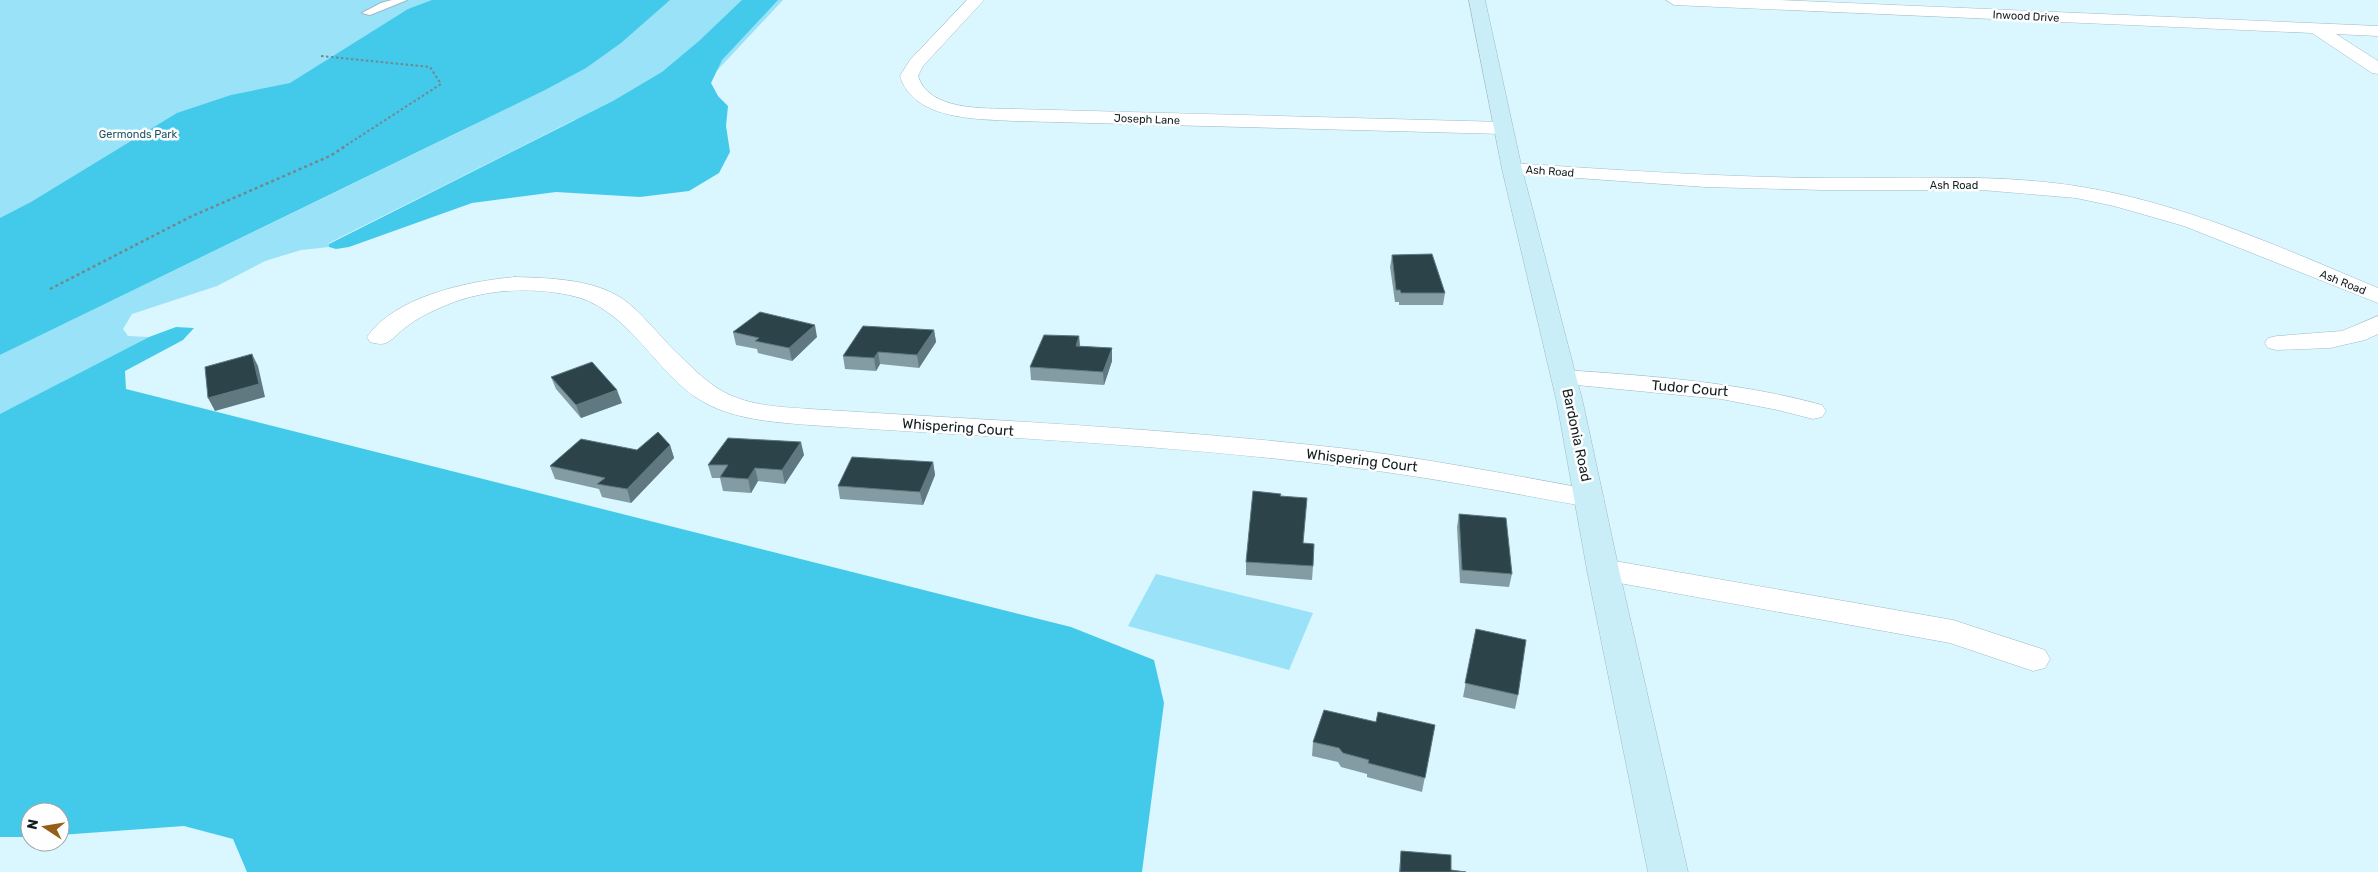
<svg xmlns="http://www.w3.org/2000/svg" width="2378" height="872" font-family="Rubik,sans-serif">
<rect width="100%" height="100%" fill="#daf6ff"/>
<path fill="#99e2f7" d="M0,0H783L668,123L574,120L329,243V247L301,250L265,261L217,286L132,314L123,329L128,336L149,337L62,382L0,636V355L486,119L0,349Z
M1156,574L1313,613L1289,670L1128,626Z"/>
<path fill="#43caeb" d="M432,0H670L621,43L586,68L545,90L0,355V218L31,202L177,113L231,95L290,83L408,9Z
M742,0H778L722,60L711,83L718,96L728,106L726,126L730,152L719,173L689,191L640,197L556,192L472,203L349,247L336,249L329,247V244L613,101L662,72L699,41Z
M176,327L194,328L183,340L125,371L126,389L1071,627L1154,660L1164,703L1142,872H247L233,839L184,826L60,835V812H30V837H0V414L149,337Z"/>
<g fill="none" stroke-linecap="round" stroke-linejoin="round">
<g stroke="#9fbac2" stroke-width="2">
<path id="lane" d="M392,0H407L370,15L362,13L381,3Z"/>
</g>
<g stroke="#9fbac2" stroke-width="1">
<path id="street" d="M967,0H984L923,66L918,76C929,111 983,108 1014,109L1503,122L1510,124L1512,128L1510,132L1503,134L1014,121C976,119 913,120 900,76L910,60Z
M1666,0H1779L2378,26V36L2336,34L2378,61V74L2372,73L2312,33L1674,5Z
M1512,163C1615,170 1719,177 1823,178C1907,179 1992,173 2076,186C2181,202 2280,247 2378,288V303L2184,226L2114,206L2076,198L1982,190H1823L1706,187L1505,173L1502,169L1505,165Z
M515,277C550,278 593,279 623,299C642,313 657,333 674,350C690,365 705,382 724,392C750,406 781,407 810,409C987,420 1164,428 1340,448C1424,458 1506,474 1589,489L1599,491L1604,498L1599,505L1589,507C1506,492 1424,476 1340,466C1164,444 987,437 810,425C771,422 726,419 694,396C650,364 625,306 569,295C531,287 486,289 449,304C434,310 419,317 406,327C400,331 395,338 388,342C383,345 377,344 370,342L367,337C395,296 469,281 515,277Z
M2378,316V334L2365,340L2330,348L2277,350L2268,348L2265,343L2268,338L2277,336L2342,331Z
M1565,370C1652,376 1738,382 1822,405L1826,411L1822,417L1813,419L1778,410L1721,399L1556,383L1552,378L1556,373Z
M1603,559L1953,620L2045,650L2050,659L2045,668L2033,671L1950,643L1592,578L1587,570L1592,562Z"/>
</g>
<g stroke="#9fbac2" stroke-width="1">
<path id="secondary" d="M1469,0H1485L1522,169L1583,403L1619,570L1688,872H1648L1587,570L1557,403L1502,169Z"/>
</g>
<path stroke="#73878d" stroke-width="2" stroke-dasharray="2.5 2.5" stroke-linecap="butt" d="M321,56L430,67L441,84L342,148"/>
<path stroke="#73878d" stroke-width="2.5" stroke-dasharray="3 3" stroke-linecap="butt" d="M50,289L190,217L330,156L344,147"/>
<use href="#lane" fill="#fff" fill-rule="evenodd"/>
<use href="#street" fill="#fff" fill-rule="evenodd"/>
<use href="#secondary" fill="#caeef7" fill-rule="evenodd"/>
</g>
<path fill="#839ca4" d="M1392,255L1445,293L1443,305H1399V302H1395L1390,267Z
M934,330L936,342L919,368L880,364L876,371L845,369L843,356Z
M733,332L817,337L792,361L758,353L757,349L736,345Z
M1079,336L1080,346L1112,348V361L1104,385L1031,380L1030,367Z
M551,377L622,403L581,418L556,389Z
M670,445L674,458L631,503L602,497L599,489L555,479L550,466Z
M804,455L785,484L758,481L751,493L723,491L720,478H712L708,465Z
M933,462L935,475L923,505L840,499L838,486Z
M1280,496L1303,543L1313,566L1312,580L1246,575V562Z
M1459,514L1512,574L1509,587L1460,583L1457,527Z
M1476,629L1518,695L1515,709L1463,697Z
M1376,722L1435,725L1422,792L1367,777V774L1341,767L1338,762L1312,756L1313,742Z
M1401,851L1451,870L1466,872H1399Z"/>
<path fill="#607980" d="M815,325L817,337L792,361L789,348Z
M934,330L936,342L919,368L917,355Z
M1079,336L1080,349L1076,346Z
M1112,348V361L1104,385L1103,372Z
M878,352L880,364L876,371L874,358Z
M252,354L258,366L265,397L215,411L208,398Z
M617,390L622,403L581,418L576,405Z
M801,442L804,455L785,484L782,470Z
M670,445L674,458L631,503L627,489Z
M933,462L935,475L923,505L920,492Z
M755,468L758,481L751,493L748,479Z"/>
<path fill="#2c434a" stroke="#607980" d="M1432,254L1445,293H1401L1400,290H1396L1392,255Z
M760,312L815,325L789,348L755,341L759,338L733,332Z
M863,326L934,330L917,355L878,352L874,358L843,356Z
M1044,335L1079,336L1076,346L1112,348L1103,372L1030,367Z
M252,354L259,384L208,398L205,367Z
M592,362L617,390L576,405L551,377Z
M658,432L670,445L627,489L597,484L605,478L550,466L581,439L637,450Z
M728,438L801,442L782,470L755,468L748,479L720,477L728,465H708Z
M852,457L933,462L920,492L838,486Z
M1253,491L1281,494L1280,496L1307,498L1303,543L1314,544L1313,566L1246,562Z
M1459,514L1506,518L1512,574L1462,570Z
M1476,629L1526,640L1518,695L1465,683Z
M1324,710L1376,722L1378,712L1435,725L1425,778L1368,763L1369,760L1343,753L1339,748L1313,742Z
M1401,851L1451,855V870L1466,872H1400Z"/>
<g text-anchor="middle" stroke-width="5" stroke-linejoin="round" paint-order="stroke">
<g font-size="11" fill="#131e21" stroke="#fefefe">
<text transform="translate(2026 16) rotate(3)" y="4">Inwood Drive</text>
<text transform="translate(1147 119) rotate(2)" y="4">Joseph Lane</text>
<text transform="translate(1550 171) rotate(4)" y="4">Ash Road</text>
<text x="1954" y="189">Ash Road</text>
<text transform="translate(2343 282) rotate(22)" y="4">Ash Road</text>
</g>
<g font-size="11" fill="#1e5563" stroke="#fefefe">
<text x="138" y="138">Germonds Park</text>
</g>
<g font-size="14" fill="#131e21" stroke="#fefefe">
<text transform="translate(1690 388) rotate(5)" y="5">Tudor Court</text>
<text transform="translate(958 427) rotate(4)" y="5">Whispering Court</text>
<text transform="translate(1577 435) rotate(78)" y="5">Bardonia Road</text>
<text transform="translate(1362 460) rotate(7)" y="5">Whispering Court</text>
</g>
</g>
<g transform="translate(45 827) rotate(282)"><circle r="24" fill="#fefefe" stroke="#a0a4a6"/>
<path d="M0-4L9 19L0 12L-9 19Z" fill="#955e16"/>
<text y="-8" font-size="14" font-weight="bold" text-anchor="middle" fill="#131e21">N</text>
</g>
</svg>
